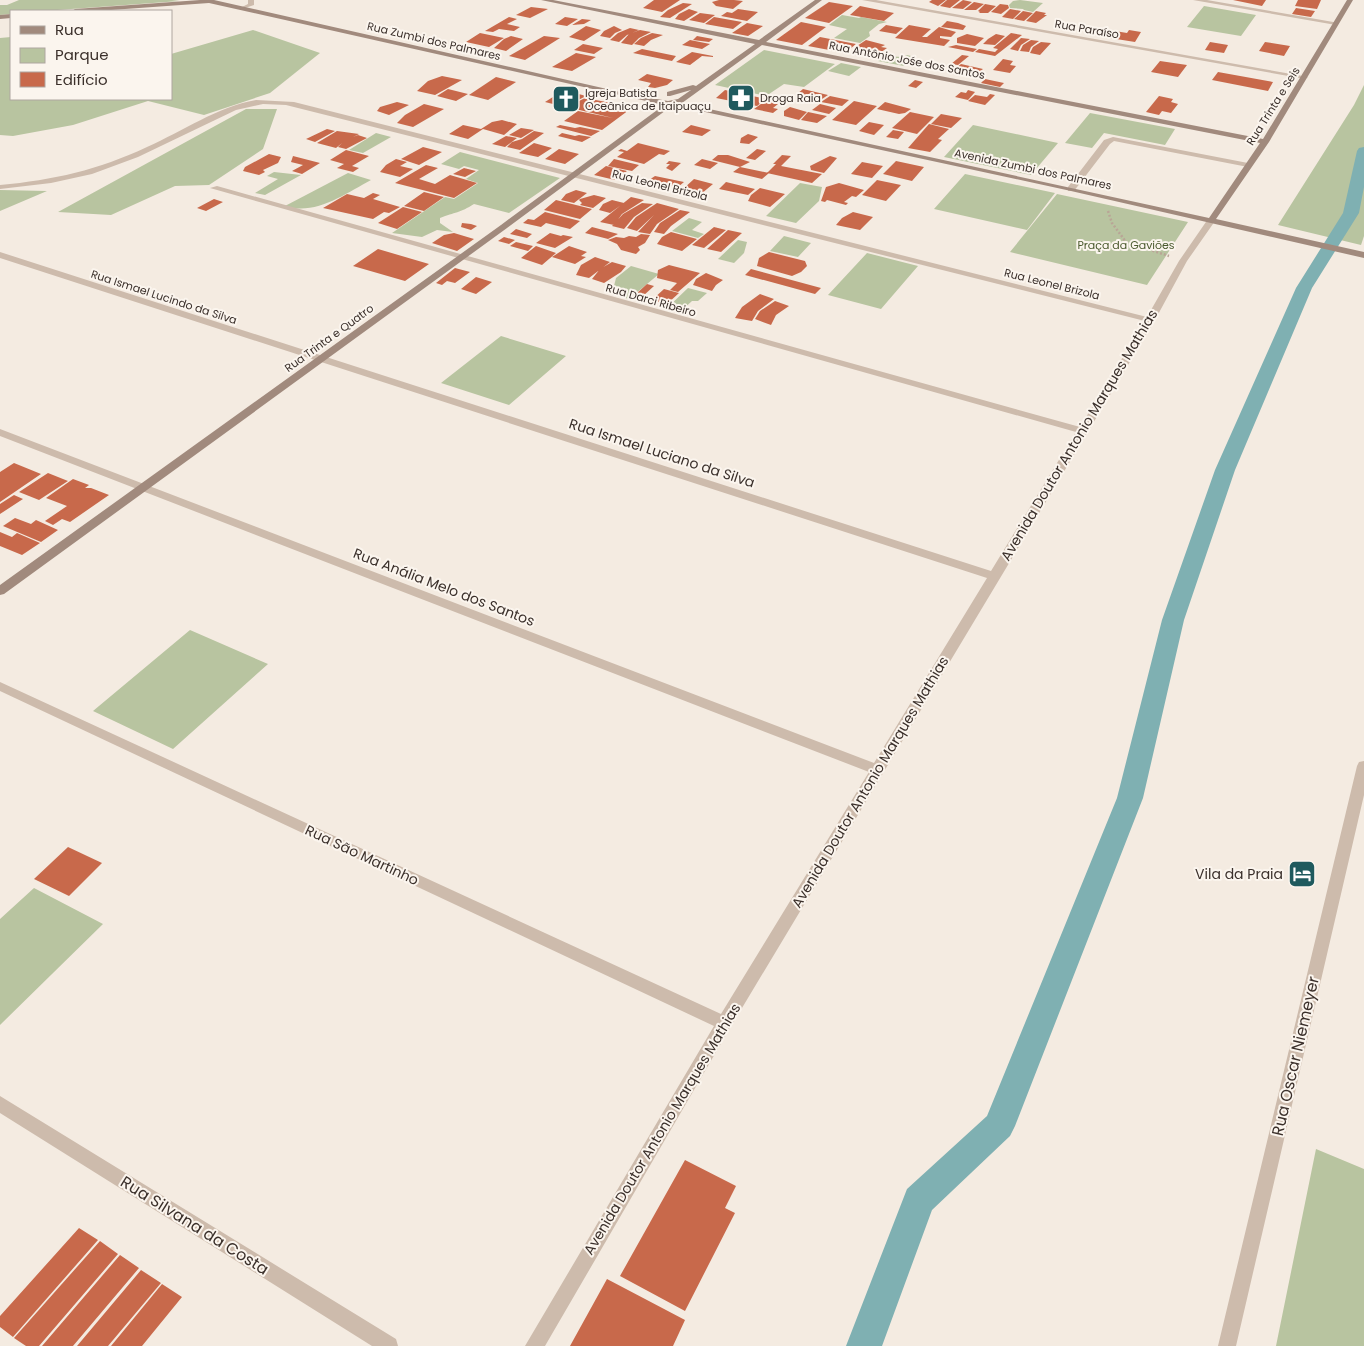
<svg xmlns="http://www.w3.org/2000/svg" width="1364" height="1346" font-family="Poppins,sans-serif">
<rect width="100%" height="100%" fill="#f4ebe1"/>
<path fill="#b8c4a0" d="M19,0H172L180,1L44,11H11V14L0,15V5H7Z
M1020,0L1043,3L1033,12L1024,10L1023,9L1010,8L1009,5L1013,1Z
M1204,6L1256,15L1241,36L1187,27Z
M842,15L859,18L861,17L887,22L879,24L869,32L870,36L860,43L834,38L847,29L829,25Z
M253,30L320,53L270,93L204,115L148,101L73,125L13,136L0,135V38L11,37V99H171V54Z
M764,50L835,64L804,87L784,84L766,96L715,85Z
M907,55L915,57L904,66L878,61L884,56L903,57Z
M841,63L861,67L849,76L828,71Z
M1364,85V236L1361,245L1278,225L1354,105Z
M246,109H277L263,149L209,185L175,186L111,215L58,212Z
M1090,113L1175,129L1165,145L1104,133L1092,148L1065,143Z
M973,125L1058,143L1031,175L944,157Z
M376,133L391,137L363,153L349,150Z
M460,152L560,178L509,213L474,204C460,213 455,212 440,218V223L453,232L437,230L422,237L392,233L445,197L454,199L478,183L466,179L479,170L464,166L459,169L441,164Z
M274,172L301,175L265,195L255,193L278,179L267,176Z
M348,173L371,180C345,194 315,216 285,206Z
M965,174L1055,193L1027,230L934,209Z
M800,183L822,187L819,201L796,223L766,216Z
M0,190L47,191L0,211Z
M1057,194L1188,222L1147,285L1010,252Z
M689,218L702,222L692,230L704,234L698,238L672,231Z
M784,236L811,243L798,257L770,251Z
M738,240L747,242L744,253L734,263L718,259Z
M867,253L918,266L881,309L828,295Z
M631,266L659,274L629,299L612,294L616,278Z
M688,288L707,293L698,301H692L680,312L666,309Z
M501,336L566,356L509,405L441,383Z
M190,630L268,664L173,749L93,711Z
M34,888L103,924L0,1025V919Z
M1316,1149L1364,1169V1346H1276Z"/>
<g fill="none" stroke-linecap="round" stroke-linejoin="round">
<path fill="#7fb0b2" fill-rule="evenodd" d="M1364,147V187L1359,213L1312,288L1235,470L1184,620L1143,798L1015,1126L1010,1136L932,1210L882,1346H846L907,1189L987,1116L1117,798L1162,620L1215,470L1296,288L1343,213L1357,151L1359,148Z"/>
</g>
<path fill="#c8694b" d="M654,0H680L662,12L643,8Z
M719,0H734L743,1L733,9L716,6L712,2Z
M932,0H946L938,6L929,2Z
M947,0H960L950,8L940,6Z
M963,0L972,2L963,9L952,8Z
M1233,0H1266L1262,6Z
M1298,0H1321L1317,9L1295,6Z
M829,2L853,6L829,23L805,18Z
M974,2L984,4L976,10H964Z
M683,3L692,4L670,18L660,17L668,10Z
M985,4L996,6L988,13H979L980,12L978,11Z
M1000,4L1008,5L1009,8L1001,14L991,12Z
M860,6L894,13L884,21L850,15Z
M531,7L548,9L530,18L516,15Z
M1296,8L1315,11L1311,17L1292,14Z
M689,9L698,12L684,21L675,19L679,14Z
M738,9L758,12L747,21L721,16L727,12L732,13Z
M1010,9L1021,11L1013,19L1002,17Z
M1023,11L1033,13L1024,21L1014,19Z
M1036,11L1046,13L1044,15H1047L1036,23L1026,21Z
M700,13L715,15L704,23L689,20Z
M509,17L517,19L507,24L520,27L514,31L499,29L493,32L485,31Z
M565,17L578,19L567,26L555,24Z
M714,17L742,22L733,29L705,24Z
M582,19L591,20L584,24L572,25Z
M947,21L958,23L966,26L963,30L941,27Z
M801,22L826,27L802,45L776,40Z
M747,23L763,26L748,36L732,33Z
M886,25L903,28L896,34L879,31Z
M909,25L931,29L922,37H927L939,27L956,32L951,37L940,36V38L950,40L944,46L895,38Z
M586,26L601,30L584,41L569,37Z
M614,26L622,30L615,33L610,38L600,36L604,31Z
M630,28L639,30L627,35L619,42L610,40L618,33Z
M640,30L651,32L639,38L632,45L621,43L629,34Z
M1129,30L1141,32L1135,42L1110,38L1115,31L1127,33Z
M480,33L504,38L489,47L466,42Z
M652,33L663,35L651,40L644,46L634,44L641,38Z
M1011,33L1022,35L995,56L975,52L979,49L995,52L998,49L993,48Z
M967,34L984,38L975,46L957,43V38Z
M996,34L1005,36L995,45L983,44L988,39Z
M511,36L523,39L506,51L494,48L504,39Z
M544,36L560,38L525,60L509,56Z
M697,36L713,39L709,42L693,40Z
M820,37L856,44L845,53L808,46Z
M1021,38L1030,39L1021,45L1018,51L1010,49Z
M690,40L710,44L702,49L682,45Z
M866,40L885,45L881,47L887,48L877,55L856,53L854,48Z
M1031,40L1039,41L1031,47L1029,52L1020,51L1023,45Z
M1041,42L1051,43L1040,55L1030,53L1033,47Z
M1210,42L1228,45L1224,53L1205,50Z
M1265,42L1290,46L1284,56L1259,51Z
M583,44L603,48L594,54L574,50Z
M956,45L977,49L973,52L948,47Z
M642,49L676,56L672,61L633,53Z
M692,52L713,56V57L702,56L690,65L676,62Z
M576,53L596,57L572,71L552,67Z
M962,55L969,56L958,65L951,64Z
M1003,59L1013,61L1010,65L1016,66L1010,73L993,70Z
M1160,61L1187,65L1178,77L1151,72Z
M961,64L983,69L975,75L954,70Z
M1218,72L1273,82L1268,91L1212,80Z
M647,74L673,80L667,85L655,88L648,87L651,83L638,80Z
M442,76L462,80L435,95L417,91L428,81Z
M496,77L516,82L488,100L469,95Z
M985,79L1004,83L1000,87L981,83Z
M915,80L923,82L916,88L908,86Z
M448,89L468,94L456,101L437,96Z
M803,89L828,95L822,99L797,94Z
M564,90L586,96L565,107L545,102Z
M725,90L766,99L757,106L716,98Z
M968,90L975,92L968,100L955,97L961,92L966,93Z
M990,94L995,95L985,105L968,101L975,95L987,97Z
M830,96L849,100L842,106L821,102Z
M1159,96L1173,99L1171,102L1178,104L1171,113L1162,111L1159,115L1146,112Z
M585,98L633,107L602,130L564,121L578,111L613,118L567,107Z
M765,101L778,104L773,108L778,109L773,113L754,109Z
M854,101L877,106L856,125L832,120Z
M397,102L409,105L389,115L377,111L380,107Z
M885,102L911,109L905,113L899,114L877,109Z
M424,104L444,109L413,127L397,123L405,115Z
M820,104L836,108L829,114L812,110Z
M790,107L807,112L799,120L784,116V111Z
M808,112L827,116L817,123L801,120Z
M910,112L934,117L917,134L892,128Z
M941,114L962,118L951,128L931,124Z
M502,120L517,124L504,135L483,129L468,139L449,134L463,125L481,129L492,122Z
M869,122L884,125L874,135L859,131Z
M929,124L949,129L938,139L942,140L930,152L908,148Z
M560,125L575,128L580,127L600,131L591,136L556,127Z
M691,125L711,130L702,136L682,132Z
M521,128L534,130L521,138L509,135Z
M327,129L335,131L315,142L306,139Z
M893,130L904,132L898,139L886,137Z
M337,131L359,134L353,137L358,135L367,138L346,149L338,147L342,143L336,148L317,143Z
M534,131L544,133L520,150L507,147L512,142L522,139Z
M562,133L575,136L579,135L591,137L582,142L558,136Z
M748,134L758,137L749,144L740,143L741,138Z
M506,136L517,138L505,147L492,144Z
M534,143L552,148L538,157L519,153Z
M638,143L670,151L664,155L659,154L644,164L617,157L624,152L618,151L621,149L627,151Z
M423,147L442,152L419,165L401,159Z
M559,149L579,154L565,164L545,159Z
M757,149L766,151L755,160L746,158Z
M346,150L369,156L352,166L359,168L353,172L337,168L344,164L330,160Z
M269,154L281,157L278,163L263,170L265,172L259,175L243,171L245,167Z
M718,155H728L750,162L740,167L712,160Z
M782,155L791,156L781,166L822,174L812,183L767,173L776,164H773Z
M293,156L320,163L302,174L292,171L303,165L291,162Z
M830,156L837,158L824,173L811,170L810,166Z
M396,159L407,162L400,166L413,169L400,177L380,172L386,165Z
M614,159L639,165L632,171L608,166Z
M702,159L718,163L710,169L694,165Z
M669,161L681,163L672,171L666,168L670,164H666Z
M896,161L924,167L912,181L883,174Z
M862,162L883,166L872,178L851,174Z
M426,165L438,168L419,179L435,184L450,175L477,183L454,198L395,183Z
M606,166L627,171L615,180L594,175Z
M740,167L769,173L762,179L733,172Z
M464,168L476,171L465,177L453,174Z
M655,176L684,182L678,187L649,180Z
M694,179L713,184L701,194L682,190Z
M877,180L901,185L886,201L862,195Z
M726,182L755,189L748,195L719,189Z
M839,183L864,190L856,197L852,196L844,202L848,203L846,205L827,200L825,202L821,201L826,187Z
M760,188L785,194L770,207L748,201L751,195Z
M576,190L587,193L574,203L561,200L566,194Z
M424,192L444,197L424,211L404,206Z
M373,193L380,195L373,199L400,207L389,213L384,212L373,219L323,208L347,194L364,198Z
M594,195L606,198L593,208L580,205L582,203L579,200L580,199Z
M631,197L644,200L622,214L614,225L600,222Z
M214,199L223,202L206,211L197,208Z
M556,200L592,209L580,219L544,210Z
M612,200L624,203L610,213L599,210L603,204Z
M642,203L653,204L634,217L624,229L612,226L623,214Z
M657,203L679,209L657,224L650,234L638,232L654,215L637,231L627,228L636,217Z
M403,207L422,212L397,229L378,223Z
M680,210L690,212L671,226L664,234L654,232L660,223Z
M545,212L580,221L570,229L546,223L541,227L523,223L528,219L534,220Z
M853,212L873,217L860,230L836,225L842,218Z
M462,223L471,224L477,226L471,230L461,227Z
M592,227L618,234L608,239L585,233Z
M714,227L726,230L704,248L692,245Z
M516,229L532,234L527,238L510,234Z
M728,230L742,233L721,252L707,249Z
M671,232L697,239L682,251L657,244L662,237Z
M454,233L474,239L457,251L432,243L444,235Z
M550,233L561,236L563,235L573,237L555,248L536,243Z
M641,234L650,235L645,243L638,247L640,250L636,254L621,250L617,244L608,240L616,237L624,238L629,236L636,237Z
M504,237L515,240L509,244L498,241Z
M516,242L533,246L528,251L510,246Z
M536,246L556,253L542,265L521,258Z
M569,246L587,252L581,256L586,257L575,264L552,257Z
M378,249L429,264L405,281L353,266Z
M769,252L805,261L807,266L801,272L792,276L757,266L759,258Z
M595,257L610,262L589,278L576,275L581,265Z
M612,262L626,266L621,272L604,283L592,279L600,269Z
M669,265L700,273L678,292L670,290L677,283L657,278L658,270Z
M455,268L470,272L455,283L447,281L442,285L436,283Z
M751,269L821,288L815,294L745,275Z
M706,273L723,280L716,285L712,291L693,285L696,279Z
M476,277L492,282L476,294L461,289Z
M647,284L654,286L643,296L636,294Z
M664,289L679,293L667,304L652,300Z
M760,294L774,299L758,311L752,321L735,318L742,307Z
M775,301L789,306L776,315L771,325L755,319L760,311Z
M14,463L41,474L0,502V472Z
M48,473L68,481L39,500L19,492Z
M73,479L89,485L85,488H91L109,495L70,522L62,519L53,525L45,521L67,506L46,498Z
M14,495L23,499L0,514V504Z
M15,518L31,524L36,520L58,530L41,542L3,526Z
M0,532L12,537L17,533L40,543L22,555L0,546Z
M68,847L102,863L69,896L34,879Z
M685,1160L736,1186L725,1208L735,1213L685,1311L620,1276Z
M79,1228L98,1240L13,1337L0,1327V1316Z
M100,1241L118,1254L39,1346H26L14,1338Z
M120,1255L139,1268L73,1346H42Z
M141,1270L161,1283L108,1346H77Z
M607,1279L685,1320L673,1346H570Z
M162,1284L182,1297L142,1346H111Z"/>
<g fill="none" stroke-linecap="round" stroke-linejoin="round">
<path stroke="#b9a596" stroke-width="2.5" stroke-dasharray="2 2" stroke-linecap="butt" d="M1108,211L1112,223L1126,242L1169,256"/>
<path fill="#cdbbac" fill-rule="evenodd" d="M248,0H254V5L242,9V7L248,4Z
M862,0H876L1308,77L1305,79Z
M1193,0H1207L1339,23L1336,25Z
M256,100L294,102L1147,317L1179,261L1208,219L1215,221L1187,261L1155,320L730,1028L545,1346H525L714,1026L0,691V682L721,1014L869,772L0,436V429L874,763L987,578L0,258V252L991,571L1076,432L210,188L217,186L1080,427L1145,321L286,105L263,104L236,110L138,157L92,174L51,183L0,189V185C54,180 98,170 147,147C183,131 217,107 256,100Z
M1113,137L1248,163L1252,165L1248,167L1114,141L1110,144L1074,191H1068V187L1104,140Z
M1364,761V795L1236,1346H1218L1357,766L1359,762Z
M0,1096L396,1339L398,1346H372L0,1113Z"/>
<path fill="#a18a7d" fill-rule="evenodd" d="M200,0H214L629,94L668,101L678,99L691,90L670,96H667V92L693,85L696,86L755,44L541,0H553L759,40L815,0H822L766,42L1263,139L1347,0H1353L1269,142L1216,219L1364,252V258L1071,191L673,105L507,228L4,594L0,595V585L501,225L664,105L209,3L97,11H72L75,9ZM762,45L1260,143L1209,218L682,103Z
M11,14V18L0,19V15Z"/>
</g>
<defs>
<g id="pharmacy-square" transform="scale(1.4375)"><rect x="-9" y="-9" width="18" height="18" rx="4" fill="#1f5a5e" stroke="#fbf5ee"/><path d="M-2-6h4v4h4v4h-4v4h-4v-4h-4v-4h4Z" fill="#fff"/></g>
<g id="church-square" transform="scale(1.4375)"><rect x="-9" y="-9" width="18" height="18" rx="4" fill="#1f5a5e" stroke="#fbf5ee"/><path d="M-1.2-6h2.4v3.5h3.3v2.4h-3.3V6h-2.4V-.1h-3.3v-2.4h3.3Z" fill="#fff"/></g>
<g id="hotel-square" transform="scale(1.4375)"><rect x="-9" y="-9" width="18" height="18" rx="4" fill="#1f5a5e" stroke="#fbf5ee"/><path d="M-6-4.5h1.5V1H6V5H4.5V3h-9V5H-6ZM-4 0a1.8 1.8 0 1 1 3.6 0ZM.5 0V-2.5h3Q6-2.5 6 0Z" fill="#fff"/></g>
</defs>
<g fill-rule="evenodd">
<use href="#pharmacy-square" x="741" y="98"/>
<use href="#church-square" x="566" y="99"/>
<use href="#hotel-square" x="1302" y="874"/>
</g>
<g text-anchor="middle" stroke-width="4" stroke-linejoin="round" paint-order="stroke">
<g font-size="11" fill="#3b302b" stroke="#fbf5ee">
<text transform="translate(1087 29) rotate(10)" y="4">Rua Paraíso</text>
<text transform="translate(434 41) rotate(13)" y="4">Rua Zumbi dos Palmares</text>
<text transform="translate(907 60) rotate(11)" y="4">Rua Antônio Jośe dos Santos</text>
<text transform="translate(1273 106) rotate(-58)" y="4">Rua Trinta e Seis</text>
<text transform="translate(1033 169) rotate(12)" y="4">Avenida Zumbi dos Palmares</text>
<text transform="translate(660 185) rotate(14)" y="4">Rua Leonel Brizola</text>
<text transform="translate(1052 284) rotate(14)" y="4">Rua Leonel Brizola</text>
<text transform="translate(164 297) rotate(18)" y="4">Rua Ismael Lucindo da Silva</text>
<text transform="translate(651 300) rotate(16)" y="4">Rua Darci Ribeiro</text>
<text transform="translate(329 338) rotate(-36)" y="4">Rua Trinta e Quatro</text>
</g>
<g font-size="11" fill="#3b302b" stroke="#fbf5ee" text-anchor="start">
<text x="585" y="97">Igreja Batista<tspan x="585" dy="13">Oceânica de Itaipuaçu</tspan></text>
<text x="760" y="102">Droga Raia</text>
</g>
<g font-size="11" fill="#4a5a2e" stroke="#fbf5ee">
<text x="1126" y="249">Praça da Gaviões</text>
</g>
<g font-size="14" fill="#3b302b" stroke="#fbf5ee">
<text transform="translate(1079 435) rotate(-59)" y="5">Avenida Doutor Antonio Marques Mathias</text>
<text transform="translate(662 453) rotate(18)" y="5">Rua Ismael Luciano da Silva</text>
<text transform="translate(444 587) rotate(21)" y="5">Rua Anália Melo dos Santos</text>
<text transform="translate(870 782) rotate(-59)" y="5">Avenida Doutor Antonio Marques Mathias</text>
<text transform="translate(362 855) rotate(25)" y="5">Rua São Martinho</text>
<text transform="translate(662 1129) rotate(-59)" y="5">Avenida Doutor Antonio Marques Mathias</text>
</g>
<g font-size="14" fill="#3b302b" stroke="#fbf5ee" text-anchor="end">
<text x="1283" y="879">Vila da Praia</text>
</g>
<g font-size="16" fill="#3b302b" stroke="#fbf5ee">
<text transform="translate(1295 1056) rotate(-77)" y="6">Rua Oscar Niemeyer</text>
<text transform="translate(195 1225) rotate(32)" y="6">Rua Silvana da Costa</text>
</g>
</g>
<rect x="10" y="10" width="162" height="90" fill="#fbf5ee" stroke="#aea6a0"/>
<rect x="20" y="26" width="25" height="8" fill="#a18a7d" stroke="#aea6a0"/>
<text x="55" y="35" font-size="15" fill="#3b302b">Rua</text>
<rect x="20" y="48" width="25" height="15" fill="#b8c4a0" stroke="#aea6a0"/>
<text x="55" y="60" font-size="15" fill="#3b302b">Parque</text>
<rect x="20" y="72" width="25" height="15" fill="#c8694b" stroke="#aea6a0"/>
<text x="55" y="85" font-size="15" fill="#3b302b">Edifício</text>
</svg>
